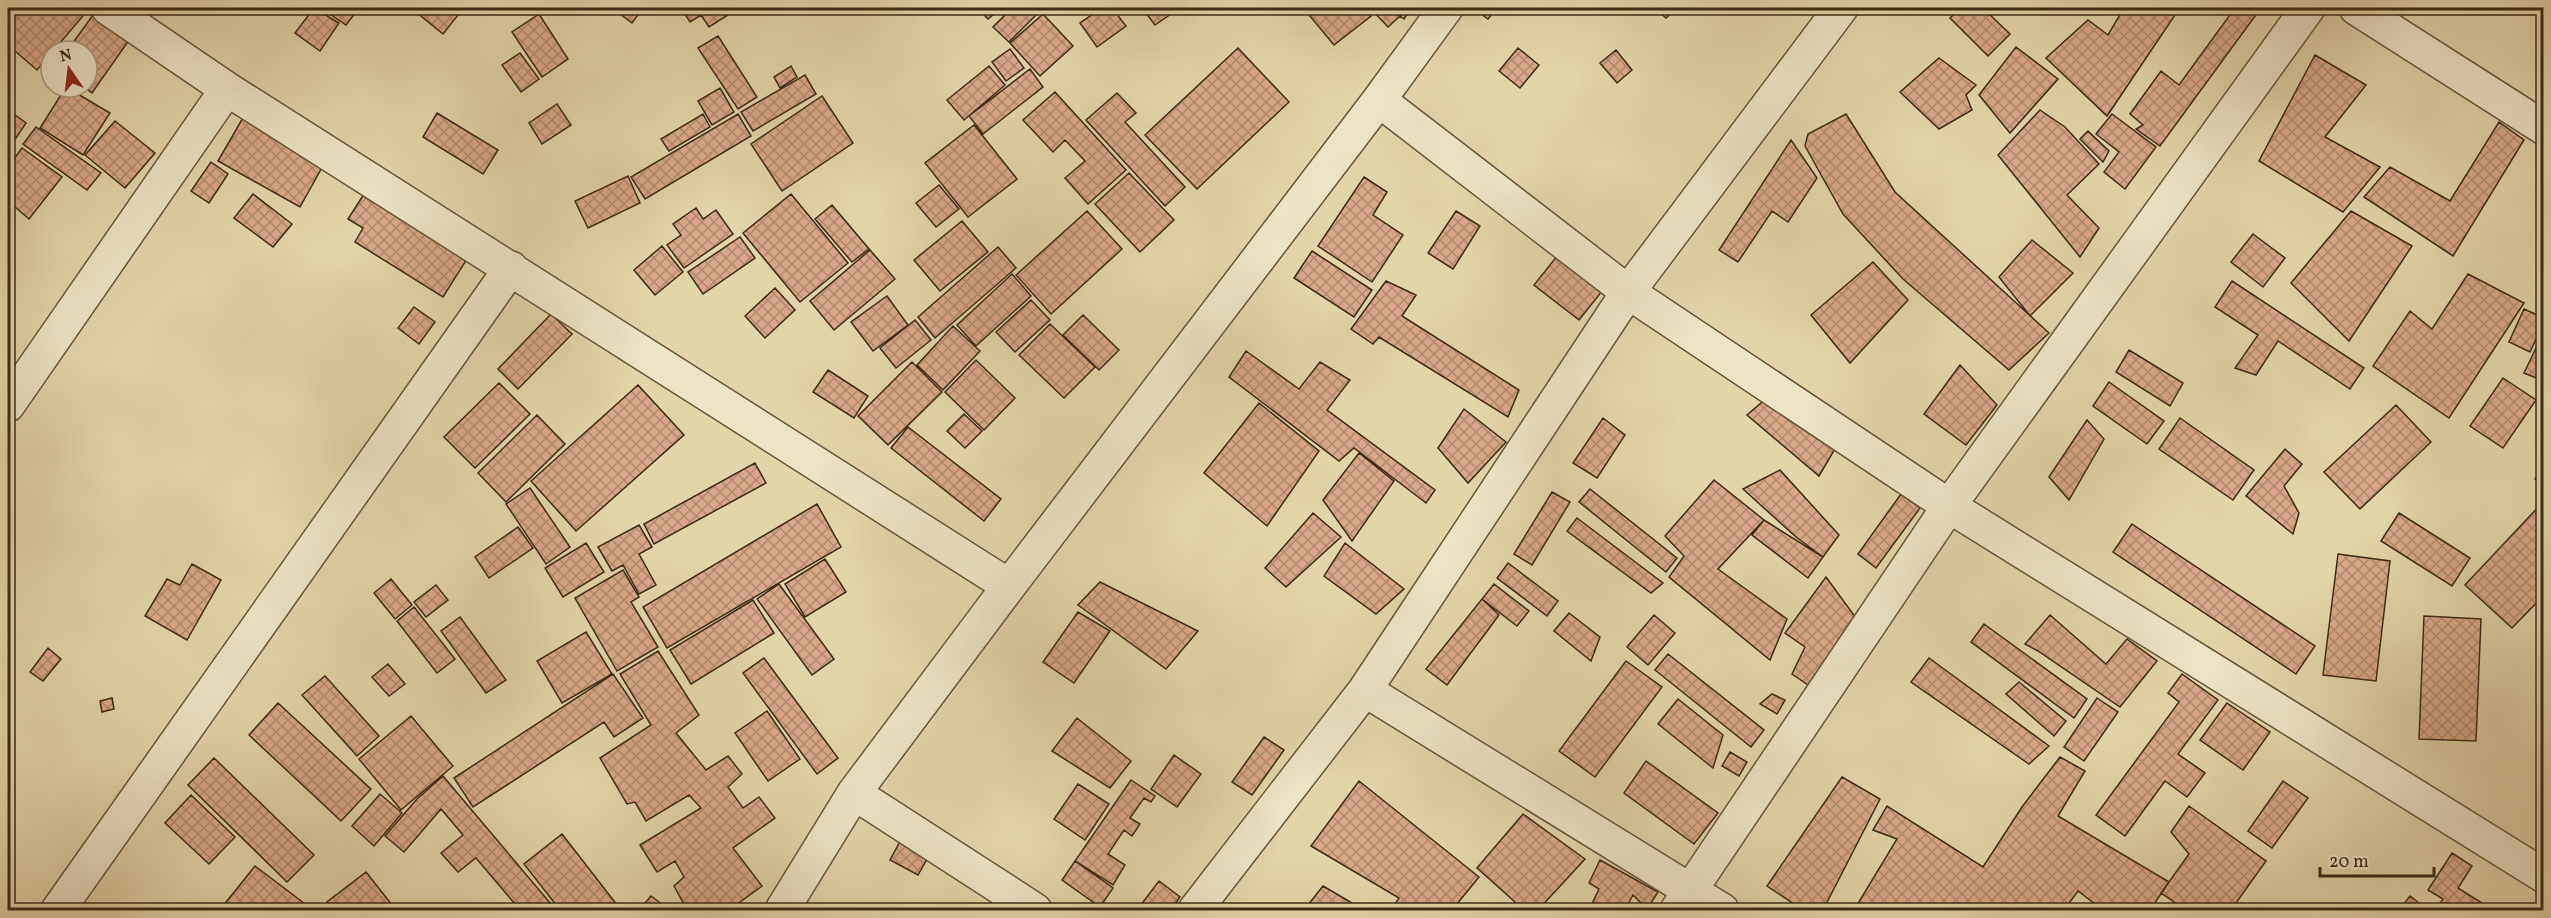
<svg xmlns="http://www.w3.org/2000/svg" width="2551" height="918" font-family="Vollkorn,serif">
<defs>
<pattern id="building-cross-hatch" width="8" height="8" patternUnits="userSpaceOnUse" patternTransform="scale(1.5)"><rect width="8" height="8" fill="#daa888"/><path d="M0 0l8 8M0 8l8-8" fill="none" stroke="#b2896e"/></pattern>
</defs>
<rect width="100%" height="100%" fill="#e2d5a8"/>
<filter id="stains"><feTurbulence type="fractalNoise" baseFrequency=".00333" numOctaves="4"/><feColorMatrix values="0 0 0 0 .2 0 0 0 0 .09 0 0 0 0 .02 0 0 0 .5 -.17"/></filter>
<radialGradient id="worn" r=".72"><stop offset=".6" stop-color="#630" stop-opacity="0"/><stop offset="1" stop-color="#630" stop-opacity=".3"/></radialGradient>
<path fill="url(#building-cross-hatch)" stroke="#3b2b18" stroke-width="1.5" d="M21,8H85L88,10L37,70L8,45V24Z
M98,8L134,33L92,93L84,87H87V51H67Z
M314,8L339,23L320,51L295,33Z
M321,8H359L346,25Z
M411,8H459L462,10L443,34Z
M623,8H643L632,23L619,13Z
M681,8H739L709,27L701,15L690,22Z
M977,8H1001L988,19Z
M1012,8H1032L1038,13L1009,42L993,27Z
M1102,8H1112L1126,26L1097,47L1080,23Z
M1142,8H1177L1178,9L1155,25Z
M1319,8H1365L1371,16L1334,45L1309,15Z
M1370,8H1409L1388,27Z
M1389,8H1411L1404,19Z
M1473,8H1497L1488,19Z
M1654,8H1676L1666,18Z
M1960,8H1983L2010,34L1988,56L1950,18Z
M2124,8H2165L2175,15L2107,116L2046,58L2088,20L2108,35Z
M2235,8H2251L2258,12L2160,146L2136,129L2143,125L2130,114L2161,71L2179,85Z
M539,14L568,59L542,77L512,32Z
M1043,14L1073,46L1040,76L1010,43Z
M718,36L757,97L738,109L698,48Z
M2016,47L2058,79L2010,133L1979,95Z
M1238,48L1289,102L1197,189L1145,135Z
M1518,48L1539,65L1520,88L1499,71Z
M1010,49L1024,68L1006,81L992,62Z
M1616,50L1632,70L1617,83L1600,63Z
M520,53L539,79L521,92L502,65Z
M2315,55L2366,85L2325,137L2380,167L2343,212L2259,161Z
M1939,58L1976,85L1966,95L1972,110L1939,129L1900,92Z
M791,66L797,77L780,88L774,77Z
M989,66L1005,85L964,120L947,100Z
M1030,69L1043,87L983,134L969,116Z
M805,75L816,94L753,131L741,112Z
M66,87L110,113L83,155L40,128Z
M720,88L734,112L712,125L698,101Z
M1055,92L1126,170L1088,204L1065,178L1085,161L1065,140L1053,152L1023,120Z
M1117,93L1136,113L1125,122L1185,187L1165,206L1086,120Z
M822,96L853,143L782,191L751,144Z
M557,104L571,125L542,144L529,123Z
M8,110L26,123L8,150Z
M2040,110L2065,127L2099,164L2067,195L2099,228L2080,257L1998,155Z
M437,113L498,150L483,174L423,137Z
M703,114L710,127L669,151L661,139Z
M738,114L751,136L645,199L631,177Z
M1846,114L1895,192L2049,333L2009,370L1903,279L1843,214L1805,146L1808,134Z
M2112,114L2156,147L2125,189L2104,172L2119,152L2096,134Z
M244,116L325,162L300,207L218,161Z
M115,121L155,153L125,188L85,155Z
M2499,122L2524,140L2453,256L2364,197L2390,167L2450,201Z
M974,125L1017,179L968,217L925,163Z
M36,127L101,173L87,190L23,144Z
M2088,131L2109,151L2103,162L2080,139Z
M1791,140L1817,178L1788,222L1772,211L1738,262L1719,250Z
M22,148L62,177L29,219L8,201V167Z
M211,162L228,174L209,203L191,191Z
M1129,173L1174,220L1140,252L1095,204Z
M628,176L640,203L588,228L575,201Z
M1364,177L1387,192L1373,215L1403,235L1372,282L1318,246Z
M939,185L959,209L936,227L916,203Z
M253,194L292,224L273,247L234,218Z
M364,194L467,259L443,297L355,242L363,228L348,219Z
M791,194L848,263L800,302L743,233Z
M832,205L869,249L852,262L815,219Z
M696,208L703,219L716,210L733,234L684,268L667,245L681,235L673,224Z
M1087,211L1122,249L1051,314L1016,275Z
M1456,211L1480,226L1453,269L1428,253Z
M2351,211L2412,246L2349,341L2291,283Z
M962,221L988,252L940,291L914,260Z
M2253,234L2285,258L2263,287L2231,262Z
M740,237L755,258L703,294L688,272Z
M2032,240L2073,273L2030,316L1999,277Z
M662,246L683,272L655,295L634,270Z
M998,247L1016,268L935,338L918,317Z
M870,250L895,279L834,330L810,301Z
M1562,250L1607,285L1579,320L1534,285Z
M1312,251L1372,290L1354,317L1294,278Z
M1873,262L1908,300L1850,363L1811,315Z
M1012,274L1031,296L976,346L957,325Z
M2468,274L2524,303L2449,418L2373,366L2410,311L2432,329Z
M1386,281L1416,295L1402,316L1519,390L1508,417L1379,337L1373,344L1351,329Z
M2232,281L2364,368L2350,389L2278,341L2256,375L2235,368L2258,335L2215,307Z
M775,288L795,310L765,338L745,316Z
M887,296L908,325L873,351L851,322Z
M1031,300L1050,320L1015,352L996,332Z
M414,307L435,322L419,344L398,328Z
M2524,309L2544,318V342L2536,339L2530,352L2509,342Z
M551,314L572,334L518,389L498,369Z
M1083,315L1119,350L1099,370L1063,335Z
M915,320L931,340L896,368L880,348Z
M1050,324L1095,367L1064,398L1019,355Z
M953,326L980,351L943,390L917,365Z
M2537,346L2544,349V381L2524,373Z
M2129,350L2183,383L2170,406L2116,372Z
M1246,351L1299,389L1320,362L1350,380L1327,410L1435,490L1426,503L1354,448L1339,461L1229,377Z
M976,360L1015,398L984,430L945,392Z
M912,362L942,392L888,445L858,416Z
M1960,365L1997,405L1966,445L1924,414Z
M828,370L868,396L854,418L813,392Z
M2503,378L2536,400L2503,448L2470,426Z
M2109,382L2164,421L2147,444L2093,406Z
M499,383L530,414L475,468L444,437Z
M638,385L684,435L576,531L531,481Z
M1768,397L1839,442L1819,476L1747,415Z
M1259,403L1319,451L1267,526L1204,473Z
M2396,405L2431,442L2360,509L2324,472Z
M1464,409L1506,442L1468,483L1438,448Z
M964,414L982,431L965,448L947,431Z
M537,415L565,444L506,502L478,473Z
M1603,418L1625,435L1597,478L1573,463Z
M2180,418L2254,470L2233,500L2159,449Z
M2087,420L2104,439L2069,500L2049,477Z
M908,427L1001,499L984,521L891,448Z
M2285,449L2302,464L2284,486L2299,513L2293,534L2246,496Z
M1359,453L1394,481L1352,541L1323,500Z
M755,463L766,483L654,544L644,524Z
M2544,466V485L2535,479Z
M1780,470L1839,535L1823,557L1796,537L1743,489Z
M1714,480L1764,520L1718,569L1787,619L1770,660L1669,577L1684,556L1665,536Z
M530,488L570,547L546,564L506,504Z
M1590,489L1677,558L1666,572L1579,502Z
M1552,492L1570,502L1532,565L1514,554Z
M1901,494L1920,508L1876,568L1858,554Z
M2543,502L2544,595L2512,628L2465,585Z
M817,504L841,547L667,648L643,607Z
M1313,513L1341,537L1286,587L1265,568Z
M2399,513L2470,558L2452,586L2381,541Z
M1577,518L1663,583L1651,593L1567,531Z
M1764,520L1823,557L1808,578L1752,535Z
M2132,524L2315,646L2296,674L2113,552Z
M639,525L652,547L639,554L656,585L639,594L623,565L612,571L598,547Z
M518,527L533,548L489,578L475,557Z
M586,543L604,572L563,597L545,568Z
M1345,543L1404,589L1376,614L1324,576Z
M2338,554L2390,561L2376,681L2323,675Z
M825,559L846,592L805,617L785,584Z
M1508,563L1558,601L1547,616L1497,578Z
M192,564L221,580L187,640L145,616L167,579L180,585Z
M623,570L639,597L631,602L658,647L617,671L575,598Z
M1826,577L1856,618L1811,687L1792,674L1805,647L1785,633Z
M391,579L412,605L395,619L374,593Z
M1100,582L1198,631L1166,669L1078,605Z
M779,584L834,659L812,675L757,599Z
M1494,584L1529,611L1517,626L1482,599Z
M436,585L448,600L426,617L414,602Z
M1482,599L1499,615L1447,685L1426,669Z
M753,600L774,633L691,684L670,650Z
M414,607L455,659L437,673L397,621Z
M1078,612L1110,631L1074,683L1043,662Z
M1569,613L1600,637L1591,661L1554,631Z
M1654,615L1675,633L1648,665L1627,647Z
M2050,615L2106,664L2127,639L2157,661L2120,707L2038,651L2025,644Z
M2424,616L2481,619L2476,741L2419,739Z
M460,617L506,680L486,693L441,631Z
M1984,624L2087,699L2074,718L1971,642Z
M586,632L612,674L562,703L537,661Z
M48,648L61,659L43,681L30,672Z
M658,651L699,715L676,733L706,770L728,756L742,774L728,787L743,808L759,797L775,818L733,848L762,886L729,910H687L674,886L684,877L675,861L657,872L640,845L701,808L689,795L646,821L635,802L627,804L600,758L651,725L620,674Z
M1668,654L1764,730L1751,747L1655,670Z
M764,658L838,758L817,774L743,673Z
M1929,658L2049,746L2029,764L1911,682Z
M1626,661L1662,687L1595,777L1559,751Z
M388,664L405,684L389,696L372,677Z
M613,674L643,718L614,737L604,722L473,807L454,778Z
M2182,674L2218,700L2178,754L2205,773L2187,797L2165,781L2125,836L2096,815L2179,702L2168,693Z
M325,676L379,736L357,756L302,695Z
M2019,682L2066,721L2054,736L2006,694Z
M1772,694L1785,700L1777,714L1760,704Z
M112,698L114,709L102,712L100,701Z
M2097,698L2118,712L2084,761L2064,747Z
M1678,699L1723,735L1713,768L1658,724Z
M278,703L371,789L341,821L249,735Z
M2227,703L2270,732L2243,770L2200,740Z
M767,711L800,759L768,781L735,733Z
M411,716L453,766L401,810L359,759Z
M1077,718L1131,761L1110,788L1052,751Z
M1264,737L1284,750L1252,795L1232,782Z
M1730,752L1747,762L1739,776L1722,766Z
M1174,755L1201,774L1177,807L1151,789Z
M2060,757L2085,771L2058,816L2169,882L2150,910H2103L2078,891L2064,910H1854L1897,839L1873,830L1887,806L1983,867L2022,807Z
M214,758L314,855L287,882L188,785Z
M1646,761L1718,813L1694,844L1624,793Z
M443,776L556,910H520L476,858L458,872L441,853L463,835L441,809L404,852L385,836L417,799Z
M1842,777L1880,799L1823,910H1803L1767,886Z
M1131,780L1155,796L1151,802L1144,798L1130,818L1140,824L1132,836L1124,830L1108,854L1125,865L1113,885L1075,861Z
M1359,781L1479,877L1452,910H1391L1399,898L1311,846Z
M2283,781L2308,798L2272,848L2248,831Z
M1078,784L1109,804L1085,840L1054,819Z
M380,794L402,813L374,846L352,826Z
M191,795L235,837L209,864L165,823Z
M2189,806L2266,861L2231,910H2186L2161,893L2189,854L2171,832Z
M1523,814L1585,859L1538,910H1524L1477,868Z
M562,834L621,910H560L524,864Z
M903,836L931,852L918,875L890,860Z
M2452,853L2472,866L2458,888L2493,910H2436L2443,899L2428,890Z
M1600,860L1658,892L1647,909L1633,895L1625,910H1598L1591,906L1599,889L1589,883Z
M1075,861L1113,888L1100,907L1062,880Z
M255,866L313,910H228L223,906Z
M366,872L396,910H333L327,902Z
M1159,881L1180,897L1171,910H1137Z
M1323,886L1364,910H1304Z
M651,896L670,910H639Z
M2410,896L2428,910H2399Z
M996,900L1011,910H989Z
M2242,903L2252,910H2237Z"/>
<g fill="none" stroke-linecap="round" stroke-linejoin="round">
<g stroke="#65563c" stroke-width="36">
<path id="minor" d="M108,8L227,89L1009,586
M2356,8L2544,128
M1379,100L1628,292L1949,506L2544,876
M8,405L227,89
M1365,690L1722,910
M854,793L1035,910
M58,910L511,268
M782,910L854,793L1009,586L1379,100L1446,8
M1195,910L1365,690L1628,292L1841,8
M1677,910L1949,506L2308,8"/>
</g>
<use href="#minor" stroke="#ece4c6" stroke-width="33"/>
</g>
<rect width="2551" height="918" fill="none" stroke="#e2d5a8" stroke-width="30"/>
<rect x="9" y="9" width="2533" height="900" fill="none" stroke="#3b2b18" stroke-width="3"/>
<rect x="15" y="15" width="2521" height="888" fill="none" stroke="#3b2b18" stroke-width="1.5"/>
<g transform="translate(69 69) rotate(346)"><circle r="28" fill="#ece4c6" stroke="#a59a80" stroke-width="1.5"/>
<path d="M0-4.5L10 22L0 15L-10 22Z" fill="#8f2418"/>
<text y="-9" font-size="16" font-weight="bold" text-anchor="middle" fill="#3b2b18">N</text>
</g>
<path d="M2320 867v9h114v-9" fill="none" stroke="#3b2b18" stroke-width="3"/>
<text x="2329" y="867" font-size="18" fill="#3b2b18" stroke="#ece4c6" stroke-width="4.5" paint-order="stroke">20 m</text>
<rect width="100%" height="100%" filter="url(#stains)"/>
<rect width="100%" height="100%" fill="url(#worn)"/>
</svg>
